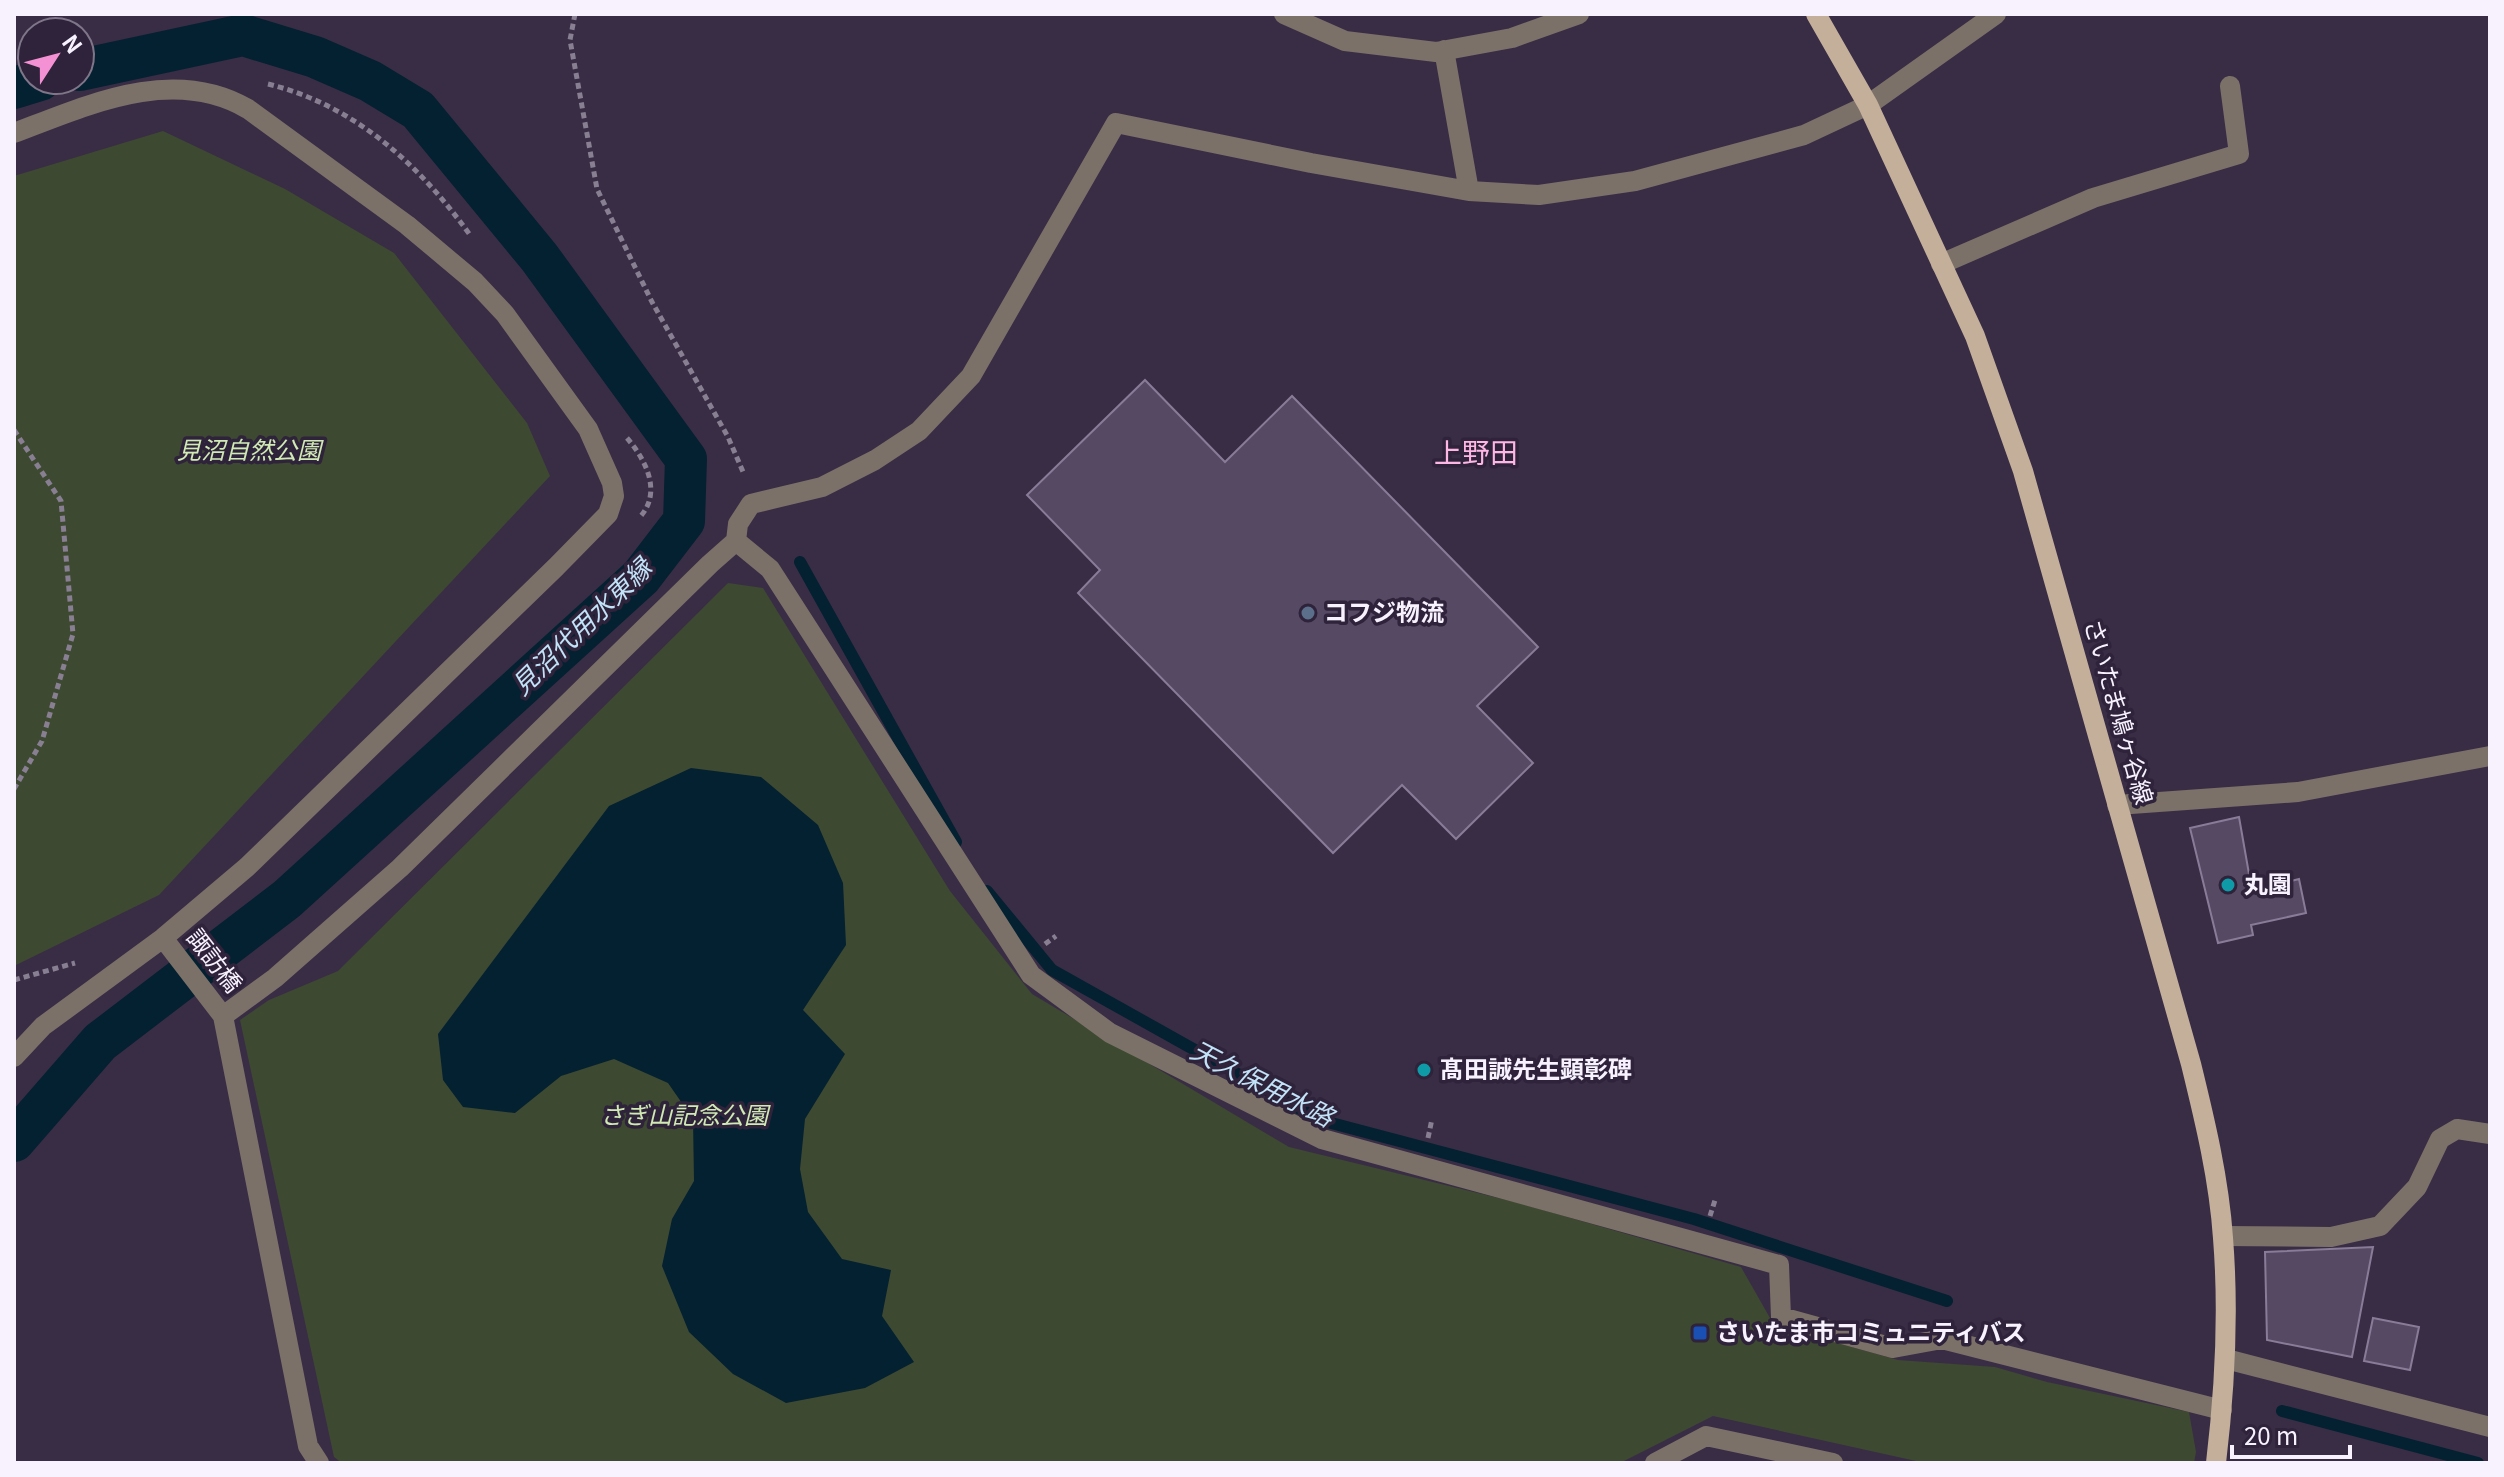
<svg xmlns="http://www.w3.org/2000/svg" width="2504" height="1477" font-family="Georgia,'Noto Sans JP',serif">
<rect width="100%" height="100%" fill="#392d45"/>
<path fill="#3e4931" d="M163,131L285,189L394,253L527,423L550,476L159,895L14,966V176Z
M728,583L763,588L950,891L1032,994L1289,1147L1519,1203L1741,1267L1774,1325L1898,1360L1995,1367L2047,1382L2189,1412L2196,1452L2194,1463H1925L1713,1416L1620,1463H342L334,1457L240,1020L269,1000L338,971Z"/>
<path fill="#042131" d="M691,768L761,777L818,825L843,883L846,945L803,1010L845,1054L805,1119L800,1169L808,1212L842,1259L891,1270L882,1316L914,1362L865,1388L786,1403L733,1374L689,1332L662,1266L672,1219L694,1181L693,1119L668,1083L614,1059L561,1076L515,1113L463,1107L443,1080L438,1034L609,806Z"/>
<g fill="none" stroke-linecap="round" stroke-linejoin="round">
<path stroke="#042131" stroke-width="12" d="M800,562L956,842
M987,891L1052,970L1320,1120L1694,1219L1947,1301
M2282,1411L2478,1463"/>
<path stroke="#042131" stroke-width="42" d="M14,88L40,80
M14,1141L100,1042L287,899L641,577L684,521L686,459L539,257L418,110L370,81L315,57L243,35L80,70"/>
</g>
<path fill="#564964" stroke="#897c98" stroke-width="2" d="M1145,380L1225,462L1292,396L1538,647L1477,706L1533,763L1456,839L1402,785L1333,853L1078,593L1100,570L1027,495Z
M2239,817L2252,891L2299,879L2306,913L2251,925L2253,935L2218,943L2190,828Z
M2373,1247L2352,1357L2267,1340L2265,1252Z
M2373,1318L2419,1327L2410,1370L2364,1361Z"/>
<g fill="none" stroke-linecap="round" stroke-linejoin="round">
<path stroke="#887f92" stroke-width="5" stroke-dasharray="6 4" stroke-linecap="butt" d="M575,14L570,40L597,189L652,302L728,437L744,474
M268,84C354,105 419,164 470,235
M14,430L61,501L73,634L42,741L14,789
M627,438C646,460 663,493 639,518
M1045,944L1056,936
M14,980L75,963
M1428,1138L1432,1119
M1710,1216L1716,1197"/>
<path stroke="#7c7168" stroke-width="20" d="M1284,14L1345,41L1436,52L1512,38L1579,14
M1444,50L1469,191
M14,133C88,105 173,65 248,109L407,225L475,282L505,314L588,429L612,483L614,496L608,514L556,567L247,867L163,938L43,1026L14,1057
M1941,264L2093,198L2239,154L2230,86
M736,541L738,524L751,504L822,487L875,460L919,431L971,376L1116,123L1311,163L1469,191L1539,195L1635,181L1804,135L1868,105L1996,14
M2117,805L2298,792L2490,756
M163,938L223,1016
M223,1016L275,978L400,868L710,564L736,541L770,569L1031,975L1110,1033L1322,1139L1779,1265L1781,1317L1893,1348L1942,1339L2222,1410
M223,1016L308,1446L319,1463
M2223,1236L2331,1237L2380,1226L2417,1187L2440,1139L2457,1129L2490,1134
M2226,1359L2490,1427
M1655,1463L1706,1436L1833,1463"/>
<path stroke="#c4af9b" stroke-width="20" d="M1816,14L1868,105L1975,336L2023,471L2191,1064C2205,1121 2219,1179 2223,1238C2229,1313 2225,1388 2216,1463"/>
</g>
<circle fill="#5c6f8a" stroke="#2e233a" stroke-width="3" cx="1308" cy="613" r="8"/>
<g fill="#0f9aa8" stroke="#2e233a" stroke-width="3">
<circle cx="2228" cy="885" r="8"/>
<circle cx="1424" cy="1070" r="8"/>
</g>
<rect fill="#1a4fb4" stroke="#2e233a" stroke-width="3" x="1692" y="1325" width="16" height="16" rx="4"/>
<g text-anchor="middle" stroke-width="7" stroke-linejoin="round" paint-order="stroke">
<g font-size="24" font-style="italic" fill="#d1eab4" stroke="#2e233a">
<text x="249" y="459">見沼自然公園</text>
<text x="684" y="1124">さぎ山記念公園</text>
</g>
<g font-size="24" font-weight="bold" fill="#f8f2ff" stroke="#2e233a" text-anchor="start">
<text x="1324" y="621">コフジ物流</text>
<text x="2244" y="893">丸園</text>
<text x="1440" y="1078">髙田誠先生顕彰碑</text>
<text x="1716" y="1341">さいたま市コミュニティバス</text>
</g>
<g font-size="24" fill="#f8f2ff" stroke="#2e233a">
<text transform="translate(2118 712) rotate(74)" y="8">さいたま鳩ヶ谷線</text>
<text transform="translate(214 961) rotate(52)" y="8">諏訪橋</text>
</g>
<g font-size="26" font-style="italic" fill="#c1e2f7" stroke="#2e233a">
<text transform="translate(582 627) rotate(-44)" y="9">見沼代用水東縁</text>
<text transform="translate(1262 1084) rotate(27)" y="9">天久保用水路</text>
</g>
<g font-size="28" fill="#feb7e5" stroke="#2e233a">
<text x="1476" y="463">上野田</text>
</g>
</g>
<rect width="2504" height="1477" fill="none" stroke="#f8f2ff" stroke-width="32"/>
<g transform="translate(56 56) rotate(54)"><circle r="38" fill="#2e233a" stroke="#7f7689" stroke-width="2"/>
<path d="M0-6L14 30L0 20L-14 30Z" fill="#f491d4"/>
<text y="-12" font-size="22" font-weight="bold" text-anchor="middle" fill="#f8f2ff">N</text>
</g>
<path d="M2232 1445v12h118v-12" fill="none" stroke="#f8f2ff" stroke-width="4"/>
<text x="2244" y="1445" font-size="24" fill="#f8f2ff" stroke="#2e233a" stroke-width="6" paint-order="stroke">20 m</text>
</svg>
